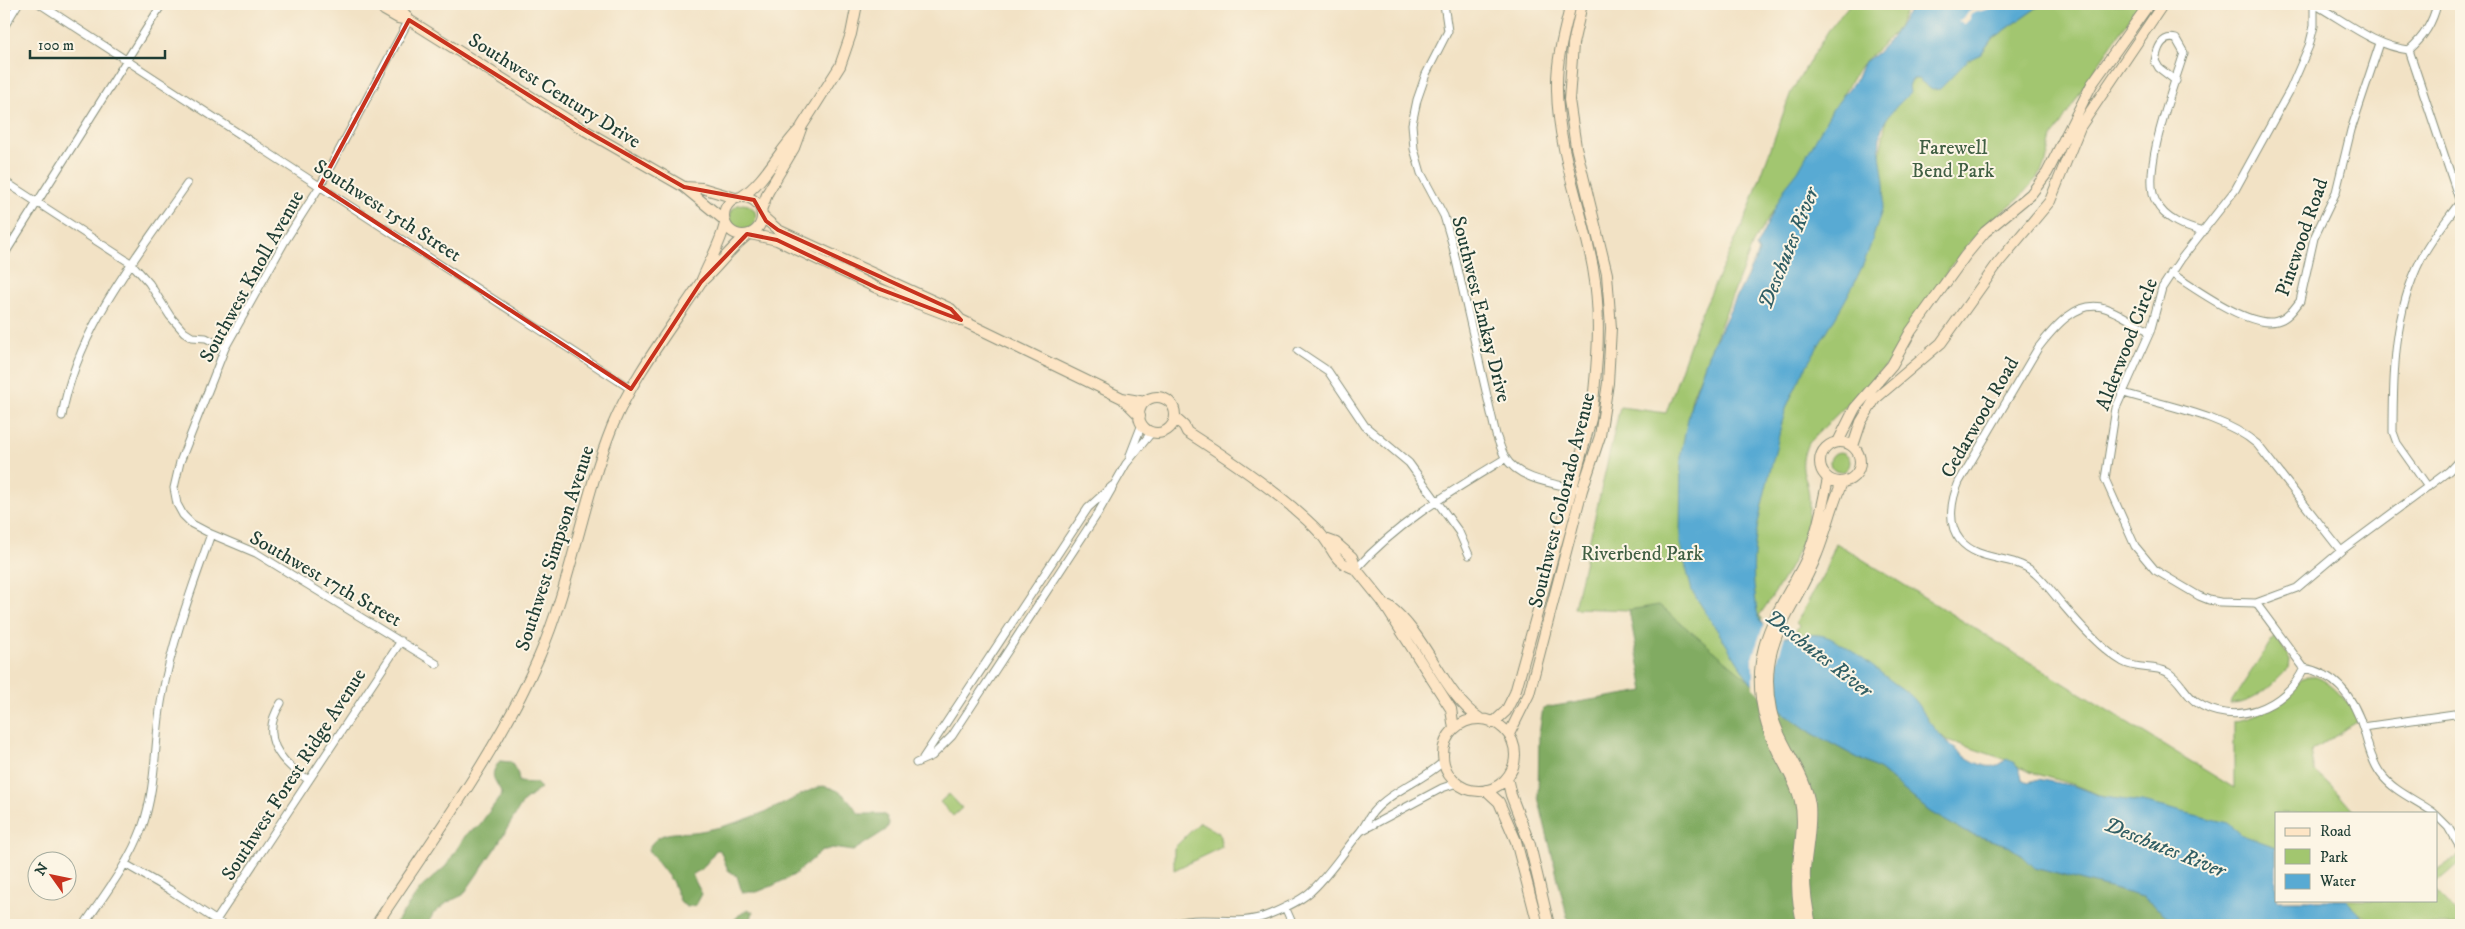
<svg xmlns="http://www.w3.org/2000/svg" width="2465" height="929" font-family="'IM FELL DW Pica',serif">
<rect width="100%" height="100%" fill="#fcf5e5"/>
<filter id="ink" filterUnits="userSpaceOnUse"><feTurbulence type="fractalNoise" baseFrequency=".02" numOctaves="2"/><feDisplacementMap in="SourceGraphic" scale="10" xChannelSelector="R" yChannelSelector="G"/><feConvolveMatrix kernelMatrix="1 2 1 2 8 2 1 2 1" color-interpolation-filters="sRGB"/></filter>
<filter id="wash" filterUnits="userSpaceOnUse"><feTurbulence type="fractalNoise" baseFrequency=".0096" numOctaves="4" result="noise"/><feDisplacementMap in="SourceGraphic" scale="20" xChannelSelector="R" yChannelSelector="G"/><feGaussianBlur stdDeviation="1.12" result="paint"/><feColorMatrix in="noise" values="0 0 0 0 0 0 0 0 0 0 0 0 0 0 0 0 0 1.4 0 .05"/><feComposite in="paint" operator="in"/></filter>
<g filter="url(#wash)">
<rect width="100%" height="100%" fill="#f2e2c5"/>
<path fill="#a2c66f" stroke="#608252" d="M1850,4H1910L1895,32L1861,65L1847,87L1823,133L1754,241L1692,397L1686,433L1749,670V683L1659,606L1629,610L1574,608L1620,407L1666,413L1700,316L1746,217L1791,92L1828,31Z
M1982,4H2140L2099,63L2052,138L2045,166L2037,178L2019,198L1987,224L1970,242L1944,276L1888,364L1808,443C1796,472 1808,473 1809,499C1811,542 1782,582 1759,616L1762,618L1761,622L1745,604L1765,451L1875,184L1887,114L1914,79L1981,54L1991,40L2035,9Z
M730 217a13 13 0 1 1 26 0a13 13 0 1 1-26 0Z
M1830 462a10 10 0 1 1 20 0a10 10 0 1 1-20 0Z
M1836,543L2234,788V721C2264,718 2282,697 2303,678C2322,667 2351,706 2360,720L2311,751L2315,771L2336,791L2355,813H2276V866L2072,784L2030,772L2001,758L1947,740L1923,722L1789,640L1799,626L1796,623L1824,573Z
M2275,635L2290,659L2289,668C2272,685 2255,704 2230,704Z
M949,794L962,808L953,816L940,802Z
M1200,822L1219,833L1222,847L1174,870V848Z
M2461,854V861L2436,883V871Z
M2436,892L2461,918V925H2381L2332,900H2436Z"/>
<path fill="#81ab62" stroke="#50744b" d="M1659,605L1749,680L1781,711L1812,733L1880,770L1930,812L1965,832L2007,845L2023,856L2035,868L2143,897L2178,925H1569L1538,797L1539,734L1543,708L1644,691L1629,610Z
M500,761L511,762L518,774L519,782L536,783L541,788L523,802L496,847L463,895L448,902L433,914L427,925H394L421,888L446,866L467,833L478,827L502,794C496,779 487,777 500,761Z
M823,786C843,790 848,798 859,814H883L887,817L889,824L886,830L853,851L832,848L822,851L794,875L772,886L757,892H742L737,876L728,870L720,850H716L703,868L692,875L702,894L696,905L687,907L681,903L672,881L648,850C658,827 681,835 701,831C727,827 757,816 781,805C796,798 807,790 823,786Z
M748,910L753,912L751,919L744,925H729L742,912Z"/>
<path fill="#58aad3" stroke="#3c7484" d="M1914,4H2042L1991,40L1981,54L1968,60L1940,89L1932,90L1918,79H1913L1909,85L1910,93C1900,103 1885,116 1881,131C1875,159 1891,183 1881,213C1875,231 1870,249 1862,267C1842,312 1811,352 1791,397C1781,418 1779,439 1773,460C1762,505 1749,547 1755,594C1756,600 1756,609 1758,615C1772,654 1804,626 1830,638C1851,648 1879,672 1898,686C1904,690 1911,695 1915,700C1921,706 1924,715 1929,722C1942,739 1986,784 2006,759C2017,763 2020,767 2022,779L2029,782L2038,779L2074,786L2103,797L2142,802L2203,817L2228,823L2242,835L2276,847V900H2346L2359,913L2366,925H2178L2143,897L2035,868L2023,856L2007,845L1965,832L1930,812L1880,770L1812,733L1781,711L1749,680L1692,591L1680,544L1681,453L1691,404L1708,355L1759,252L1756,247L1786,186L1798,171L1832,110L1857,78L1863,63L1877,53L1892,37Z"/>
<path fill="#f2e2c5" d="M1988,4H2007L1974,13L1970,15V19L1965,24L1958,22L1970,11Z
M1765,621L1768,627L1780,635H1785L1776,665L1778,669L1776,676V696L1779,712L1782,715L1753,688V655Z"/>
</g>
<g filter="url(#ink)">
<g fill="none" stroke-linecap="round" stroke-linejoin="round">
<g stroke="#88907c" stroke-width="9">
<path id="street" d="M40,4L631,389
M1444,4L1448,31L1426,74L1417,100L1412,124L1414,149L1421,173L1444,216L1452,243L1496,435C1499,442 1501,450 1505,457C1519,481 1557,484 1582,490
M2314,4V26L2309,46L2290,90L2235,190L2181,259L2162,288L2150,332L2116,408L2105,479L2135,546L2155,570L2199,596L2209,600L2220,602L2256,603L2297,588L2341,551L2449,471L2461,458
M2314,4C2345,21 2374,46 2409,50L2461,205
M409,20L320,186L285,241L225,348L180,462L174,488L177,504L183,515L192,524L211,534L256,553L437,664
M4,27L18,4
M2409,50C2423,38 2433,22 2437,4
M2176,81L2159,68L2155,61C2157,50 2161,35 2176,39L2184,53C2174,86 2140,172 2156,202C2165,220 2185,227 2203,232
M4,181L132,264L149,283L170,316L184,332L192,337L206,338L225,348
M4,255L162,4
M2171,273C2194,288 2250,329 2277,321C2287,319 2294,309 2300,301L2314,238L2336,192L2351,130L2380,43
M2150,332C2136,324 2120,313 2105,308C2076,299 2053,329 2038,348L1959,482C1951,500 1947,524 1960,540C1978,562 2011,555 2032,571C2044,580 2053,594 2063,605C2080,625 2101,649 2123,662C2137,670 2154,665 2167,672C2179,678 2185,694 2196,702C2234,728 2286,708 2304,668
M1298,351L1328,371L1365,426L1409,463L1459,532L1469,555
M2124,393C2166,406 2223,415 2257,444L2341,551
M62,416C77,328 138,255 187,184
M1130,455L1142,424
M2428,487L2397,443L2393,432C2393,373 2394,312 2421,259C2431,239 2447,220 2460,202
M1356,569C1398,522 1452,491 1506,458
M2256,603L2304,668C2337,674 2355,700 2364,731C2368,745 2372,762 2381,774C2394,792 2417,800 2434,813
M281,703C259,736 279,762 309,780
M2363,727L2461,713
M923,758L1088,508L1112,486
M916,763L932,756L952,736L1098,513L1126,464L1152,432
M2436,815L2448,827L2461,849
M1361,831L1442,788L1457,783
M125,864L170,890L223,925
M1285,907L1293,925
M84,925C105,894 129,863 142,828C157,786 154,740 162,697C172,641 192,588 211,534
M213,925L401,641
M1170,925C1201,913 1238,928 1268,915C1282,909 1297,903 1309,893C1328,877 1344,851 1360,832C1365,826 1368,818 1373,812C1392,790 1423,781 1444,761"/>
</g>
<g stroke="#88907c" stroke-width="12">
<path id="secondary" d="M383,4L384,10L398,18L409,20L581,128L684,187L723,219
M393,4L402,10L409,20
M684,187L702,188L735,198
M724 216a19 19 0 1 1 38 0a19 19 0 1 1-38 0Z
M741,197C766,181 778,151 800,129
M761,210L768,192L794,148L802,126L840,66L851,34L857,4
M762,216L778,230L951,309L960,319
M750,234L777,240L877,288L961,320L1122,398L1145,402
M702,281C718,267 729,250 746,236
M1139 415a18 18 0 1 1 36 0a18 18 0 1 1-36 0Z
M1122,398L1140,416
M1175,418L1184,426L1187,432C1223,455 1259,479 1291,506C1302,516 1315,526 1324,538C1336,554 1334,562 1356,569
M1820 462a20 20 0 1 1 40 0a20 20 0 1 1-40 0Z
M1838,442L1855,408L1892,365L1911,331L1965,256L1985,232L2031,194L2047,173L2092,84L2149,4
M1853,446L1861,422L1875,399L1941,343L1998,263L2050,201L2080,127L2163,4
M1325,539L1336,543L1352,557L1356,569L1382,601L1451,709L1454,729
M1389,606C1426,634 1443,694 1479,718
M1443 755a36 36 0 1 1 72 0a36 36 0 1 1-72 0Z
M1493,723L1506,711L1515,693L1591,419C1597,369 1602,318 1593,268C1582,208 1558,151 1557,90C1556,60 1564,32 1571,4
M1509,734L1529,694L1582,490L1600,436L1608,383L1611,328L1607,274L1576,147L1569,100L1573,44L1582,4
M1507,778L1511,795L1530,845L1549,925
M1486,790L1499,802L1516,841L1538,925
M376,925C433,838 497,753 539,657C571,584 582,502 612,427C633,376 671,328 701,282C709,262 720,245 725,224
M1803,925C1798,907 1796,887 1798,869C1799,846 1805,824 1800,801C1796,782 1785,767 1777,750C1761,719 1755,681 1764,647C1772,616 1791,590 1805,562C1817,536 1822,506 1828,479
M1811,925C1807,906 1804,888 1805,869C1807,847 1812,827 1810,805C1805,770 1778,744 1771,710C1757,640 1794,613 1817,554C1827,530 1831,506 1842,483"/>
</g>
<use href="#street" stroke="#fff" stroke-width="7"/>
<use href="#secondary" stroke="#fde5c5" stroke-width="10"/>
</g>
</g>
<path fill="none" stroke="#c8321e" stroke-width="4" stroke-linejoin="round" d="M409,20L581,128L684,187L754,200L766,221L778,230L951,309L961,320L877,288L777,240L747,234L701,282L631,389L320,186Z"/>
<g text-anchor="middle" stroke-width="4" stroke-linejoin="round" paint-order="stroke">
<g font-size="20" fill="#1f3d34" stroke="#fcf5e5">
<text transform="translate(555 90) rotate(32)" y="7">Southwest Century Drive</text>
<text transform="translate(388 210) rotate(33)" y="7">Southwest 15th Street</text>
<text transform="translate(2301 237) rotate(-71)" y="7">Pinewood Road</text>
<text transform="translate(251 276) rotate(-61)" y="7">Southwest Knoll Avenue</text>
<text transform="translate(1482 309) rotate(76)" y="7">Southwest Emkay Drive</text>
<text transform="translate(2126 344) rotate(-69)" y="7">Alderwood Circle</text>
<text transform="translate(1979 417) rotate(-60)" y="7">Cedarwood Road</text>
<text transform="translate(1561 500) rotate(-76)" y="7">Southwest Colorado Avenue</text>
<text transform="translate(554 548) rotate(-72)" y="7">Southwest Simpson Avenue</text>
<text transform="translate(326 578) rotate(30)" y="7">Southwest 17th Street</text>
<text transform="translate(293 774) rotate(-57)" y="7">Southwest Forest Ridge Avenue</text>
</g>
<g font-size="20" fill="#405f43" stroke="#fcf5e5">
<text x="1953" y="154">Farewell<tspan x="1953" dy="23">Bend Park</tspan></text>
<text x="1642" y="560">Riverbend Park</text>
</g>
<g font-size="21" font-style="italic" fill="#305e64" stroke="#fcf5e5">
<text transform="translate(1788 248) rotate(-68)" y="7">Deschutes River</text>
<text transform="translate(1819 653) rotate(38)" y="7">Deschutes River</text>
<text transform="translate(2165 847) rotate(22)" y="7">Deschutes River</text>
</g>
</g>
<rect width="2465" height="929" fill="none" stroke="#fcf5e5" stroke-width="20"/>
<rect x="2275" y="812" width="162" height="90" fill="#fcf5e5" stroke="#a4ab9e"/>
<rect x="2285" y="828" width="25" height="8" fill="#fde5c5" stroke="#a4ab9e"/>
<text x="2320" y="836" font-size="15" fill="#1f3d34">Road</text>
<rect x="2285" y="849" width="25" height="15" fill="#a2c66f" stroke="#a4ab9e"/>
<text x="2320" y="862" font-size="15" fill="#1f3d34">Park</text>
<rect x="2285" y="874" width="25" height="15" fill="#58aad3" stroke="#a4ab9e"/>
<text x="2320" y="886" font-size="15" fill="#1f3d34">Water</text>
<g transform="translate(52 876) rotate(303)"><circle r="24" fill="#fcf5e5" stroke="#a4ab9e"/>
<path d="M0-4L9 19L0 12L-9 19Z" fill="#c8321e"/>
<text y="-8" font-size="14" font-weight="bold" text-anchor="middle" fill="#1f3d34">N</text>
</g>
<path d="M30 50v8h135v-8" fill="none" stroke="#1f3d34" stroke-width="2.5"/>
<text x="38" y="50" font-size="15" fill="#1f3d34" stroke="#fcf5e5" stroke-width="4" paint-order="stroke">100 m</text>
</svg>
